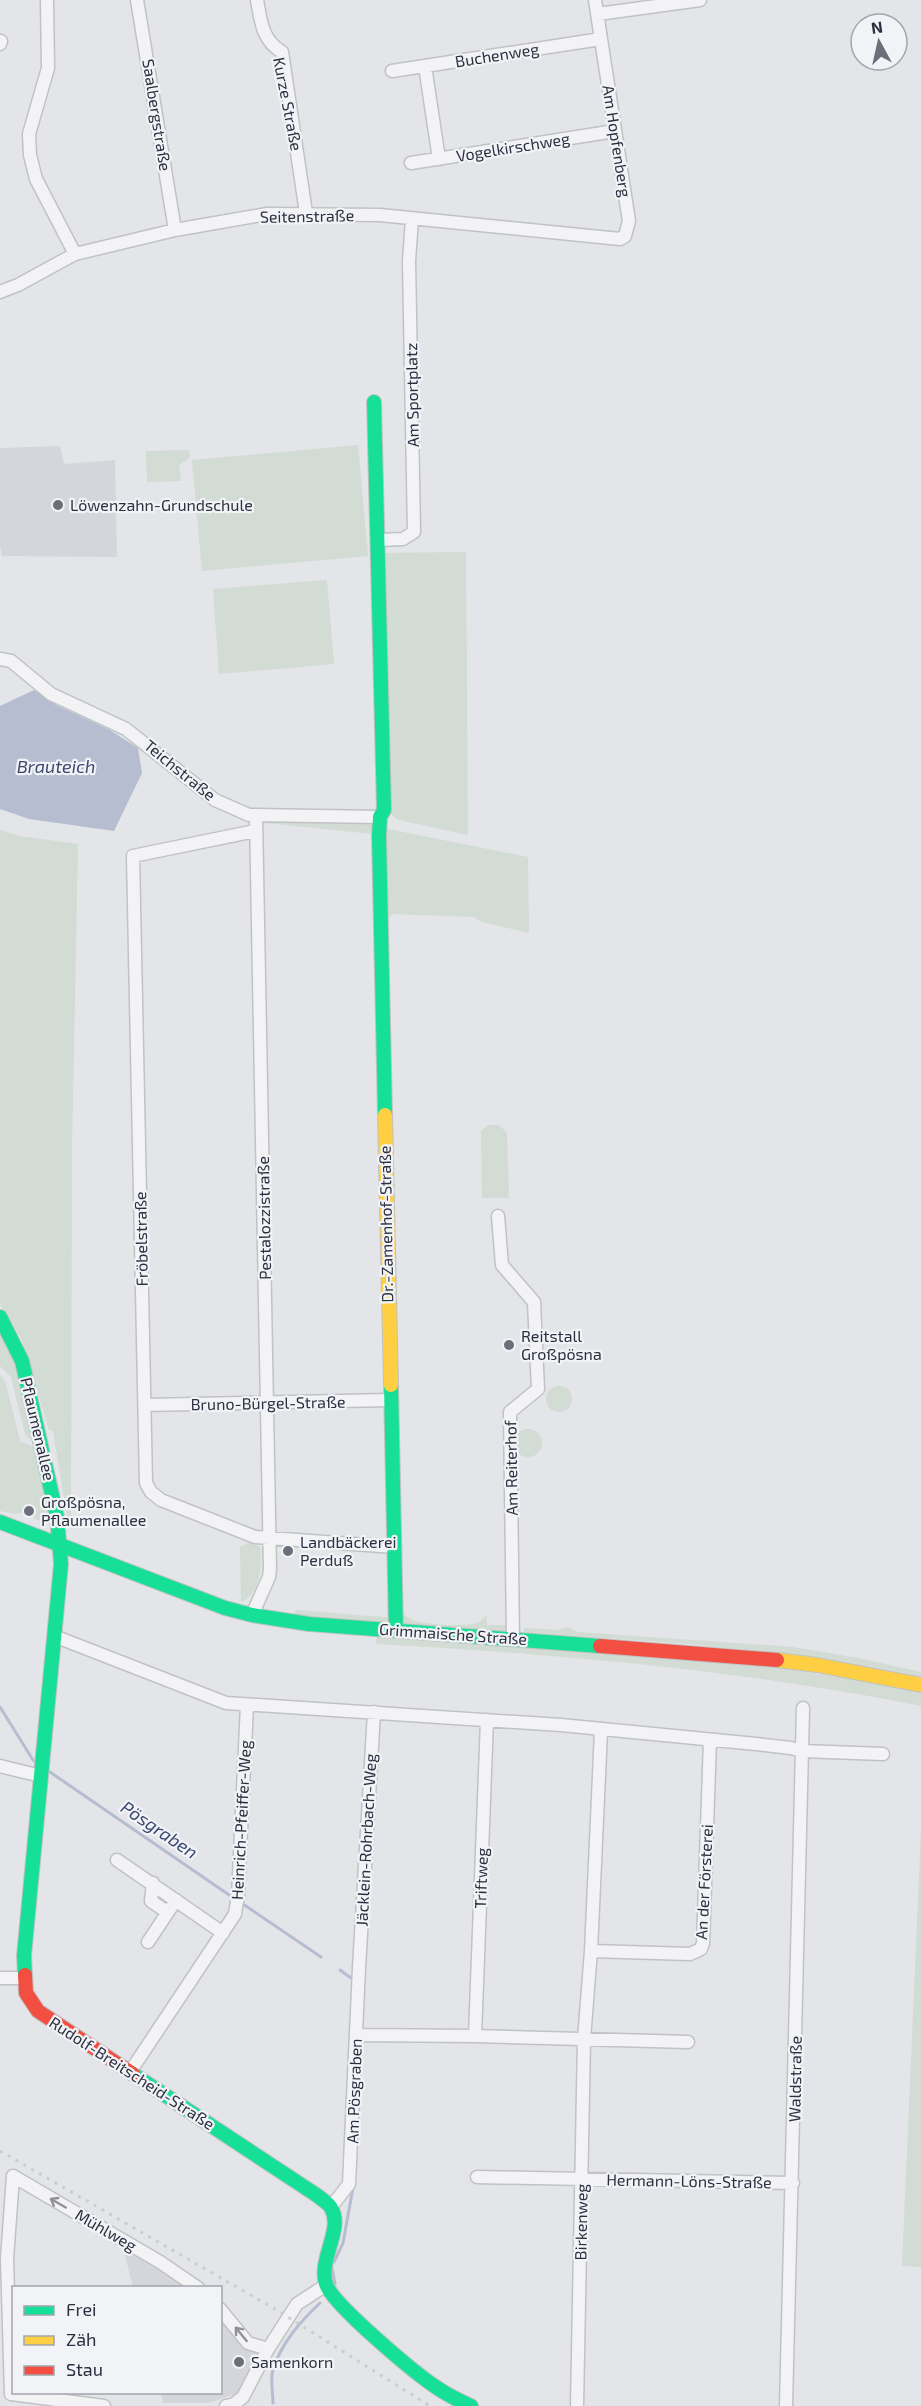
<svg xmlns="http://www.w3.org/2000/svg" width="921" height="2406" font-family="'Exo 2',sans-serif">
<rect width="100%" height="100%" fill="#e3e5e8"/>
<path fill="#d4d6db" d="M60,446L64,464L115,460L117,557L2,556L0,546V448Z
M122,2244L191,2287H133Z
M221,2317L261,2353L252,2371L236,2394L208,2403H163L161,2393L220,2392Z"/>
<path fill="#d2dbd4" d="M358,445L368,556L202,571L192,460Z
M189,450L190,458L179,465L181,481L147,482L146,451Z
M466,552L468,835L403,821L395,818L389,812L382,553Z
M327,580L334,664L219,674L213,589Z
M265,821H372L373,834L265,823Z
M383,828L528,857L529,933L482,922L474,917L394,914L387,918L401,1609C404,1613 406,1617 411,1619C421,1625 465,1627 477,1623C481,1621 484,1618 487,1614V1625H509L507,1632L404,1625L402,1619Z
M0,830L20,836L78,844L72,1148L71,1523H68L53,1431L49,1430L21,1338L0,1304Z
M488,1125H499L507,1133L509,1198H482L481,1131Z
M0,1325L12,1345L35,1440L28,1438L25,1434L11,1377L0,1366Z
M0,1374L6,1384L20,1441L36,1448L50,1516C44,1522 40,1522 33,1518L34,1510L25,1509L24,1512L16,1514L0,1511Z
M546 1399a13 13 0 1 1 26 0a13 13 0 1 1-26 0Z
M514 1443a14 14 0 1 1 28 0a14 14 0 1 1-28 0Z
M250,1542L260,1547C263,1565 260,1595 241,1602L240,1547Z
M296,1610L394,1618L388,1624L294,1616Z
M568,1627L578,1632L793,1647L858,1658L921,1672V1679L793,1655L702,1645L524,1632V1628L559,1630Z
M377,1636L772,1666L921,1691V1706C742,1670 559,1654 376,1644Z
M921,1831V2267L902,2266Z"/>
<path fill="#b6bdd0" d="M34,690L56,705L110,730L138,748L142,773L114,831L29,819L0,809V706Z"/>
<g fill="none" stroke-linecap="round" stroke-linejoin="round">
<path stroke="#b6bdd0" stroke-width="3" d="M0,1707L33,1760L37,1763
M47,1770L235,1899
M240,1902L321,1957
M340,1970L351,1978
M334,2262L343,2243L353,2188
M332,2268L335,2284
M273,2403C273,2393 270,2379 273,2370C281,2343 301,2321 320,2303"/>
<g stroke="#c0c2c4" stroke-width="15">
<path id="street" d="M47,0L48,68L29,134L30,155L36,179L75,254
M137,0L175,230
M257,0C261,22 262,40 282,52L306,213
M598,14L700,0
M0,44L1,41
M425,66L439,159
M392,71L601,39
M411,163L615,131
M0,292L18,285L75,254L175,230L267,214L380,215L620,239L625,236L629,221L595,0
M378,540L403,539L414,532L409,261L412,219
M0,659L11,661L51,694L126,729L215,800L249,815L380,817
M255,831L133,856L146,1483L151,1492L161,1500L255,1537L395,1547
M498,1216L502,1265L534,1302L538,1389L510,1412L513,1638
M145,1405L390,1400
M252,1615L269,1577L270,1569L256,816
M54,1636L226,1703L561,1725L756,1744L791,1748L802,1751L883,1754
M0,1766L41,1776
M117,1860L223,1933
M153,1883L151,1901L167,1912
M148,1942L176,1900
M591,1951L690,1954L701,1949L703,1943L710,1740
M0,1978H24
M356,2035L475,2036L688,2042
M475,2036L487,1720
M130,2072L235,1914L238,1895L247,1705
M477,2177L793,2183
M331,2207L349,2184L359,1968L374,1712
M220,2309L248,2343L268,2349
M104,2406L11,2394L7,2259L13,2176L160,2262L198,2288
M226,2406L234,2404L243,2397L268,2349L297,2304L326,2285
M577,2406L584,2039L591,1951L601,1731
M786,2406L803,1708"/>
</g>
<g stroke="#c0c2c4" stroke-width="16">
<path id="fast" d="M374,402L384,810L380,817L379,836L385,1115
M0,1317L22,1361L57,1517L61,1564L24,1956L25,1975
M391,1385L396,1631
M0,1522L225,1608L252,1615L309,1624L600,1646
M133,2074L318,2196C322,2200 329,2203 331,2208C344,2228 318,2260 326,2284C332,2304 418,2376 439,2389C449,2396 460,2401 471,2406"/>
</g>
<g stroke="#c0c2c4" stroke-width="16">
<path id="slow" d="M385,1115L391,1385
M777,1660L817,1665L921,1685"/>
</g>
<g stroke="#c0c2c4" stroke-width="16">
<path id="jam" d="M600,1646L777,1660
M25,1975L26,1993L38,2011L133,2074"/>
</g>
<use href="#street" stroke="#f3f3f5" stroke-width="12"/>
<use href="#fast" stroke="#16e098" stroke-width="14"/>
<use href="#slow" stroke="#ffcf43" stroke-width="14"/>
<use href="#jam" stroke="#f24e42" stroke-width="14"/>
<path stroke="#cccdd0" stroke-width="3" stroke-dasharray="3 6" stroke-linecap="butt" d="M0,2151L275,2309L430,2406"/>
</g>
<defs><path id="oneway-shaft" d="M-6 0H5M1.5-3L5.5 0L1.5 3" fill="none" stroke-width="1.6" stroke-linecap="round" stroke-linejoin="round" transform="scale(1.5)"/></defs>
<g stroke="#90919a">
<use href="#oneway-shaft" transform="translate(58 2203) rotate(-150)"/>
<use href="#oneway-shaft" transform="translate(241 2334) rotate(-129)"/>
</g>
<g fill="#6c6f7a" stroke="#f2f3f7" stroke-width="2">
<circle cx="58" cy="505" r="6"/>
<circle cx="509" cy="1345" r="6"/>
<circle cx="29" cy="1511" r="6"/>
<circle cx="288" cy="1551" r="6"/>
<circle cx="239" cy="2362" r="6"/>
</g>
<g text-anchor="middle" stroke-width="4.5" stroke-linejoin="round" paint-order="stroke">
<g font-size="16" fill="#2c2f3f" stroke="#f2f3f7">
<text transform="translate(497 55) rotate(-9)" y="6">Buchenweg</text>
<text transform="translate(288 104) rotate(79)" y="6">Kurze Straße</text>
<text transform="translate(157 115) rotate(81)" y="6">Saalbergstraße</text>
<text transform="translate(617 141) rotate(81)" y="6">Am Hopfenberg</text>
<text transform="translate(513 147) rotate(-9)" y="6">Vogelkirschweg</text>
<text transform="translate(307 216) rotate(-1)" y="6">Seitenstraße</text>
<text transform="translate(412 395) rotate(-91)" y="6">Am Sportplatz</text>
<text transform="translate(180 770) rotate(39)" y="6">Teichstraße</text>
<text transform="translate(264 1218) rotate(-91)" y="6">Pestalozzistraße</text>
<text transform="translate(386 1224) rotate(-91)" y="6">Dr.-Zamenhof-Straße</text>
<text transform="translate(141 1239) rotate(-91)" y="6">Fröbelstraße</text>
<text transform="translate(268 1403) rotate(-1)" y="6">Bruno-Bürgel-Straße</text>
<text transform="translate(38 1429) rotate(77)" y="6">Pflaumenallee</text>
<text transform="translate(511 1468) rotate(-91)" y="6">Am Reiterhof</text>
<text transform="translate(453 1634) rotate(4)" y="6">Grimmaische Straße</text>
<text transform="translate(241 1820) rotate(-87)" y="6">Heinrich-Pfeiffer-Weg</text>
<text transform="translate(366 1840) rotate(-87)" y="6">Jäcklein-Rohrbach-Weg</text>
<text transform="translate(481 1878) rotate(-88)" y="6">Triftweg</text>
<text transform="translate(704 1882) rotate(-87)" y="6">An der Försterei</text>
<text transform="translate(132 2073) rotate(33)" y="6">Rudolf-Breitscheid-Straße</text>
<text transform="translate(795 2079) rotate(-89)" y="6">Waldstraße</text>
<text transform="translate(354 2091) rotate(-88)" y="6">Am Pösgraben</text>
<text transform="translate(689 2181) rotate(1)" y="6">Hermann-Löns-Straße</text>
<text transform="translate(581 2222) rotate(-89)" y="6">Birkenweg</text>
<text transform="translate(106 2230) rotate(30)" y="6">Mühlweg</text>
</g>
<g font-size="16" fill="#2c2f3f" stroke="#f2f3f7" text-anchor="start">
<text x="70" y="511">Löwenzahn-Grundschule</text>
<text x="521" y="1342">Reitstall<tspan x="521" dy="18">Großpösna</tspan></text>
<text x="41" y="1508">Großpösna,<tspan x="41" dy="18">Pflaumenallee</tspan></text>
<text x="300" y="1548">Landbäckerei<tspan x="300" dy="18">Perduß</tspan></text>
<text x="251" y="2368">Samenkorn</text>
</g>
<g font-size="18" font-style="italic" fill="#3b486f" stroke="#f2f3f7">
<text x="56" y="773">Brauteich</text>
<text transform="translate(159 1830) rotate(34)" y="6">Pösgraben</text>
</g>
</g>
<rect x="12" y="2286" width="210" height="108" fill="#f2f3f7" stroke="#a3a5ad" stroke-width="1.5"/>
<rect x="24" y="2306" width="30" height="9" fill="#16e098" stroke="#a3a5ad" stroke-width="1.5"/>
<text x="66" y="2316" font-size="18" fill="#2c2f3f">Frei</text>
<rect x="24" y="2336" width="30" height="9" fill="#ffcf43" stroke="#a3a5ad" stroke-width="1.5"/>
<text x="66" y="2346" font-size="18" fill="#2c2f3f">Zäh</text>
<rect x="24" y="2366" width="30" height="9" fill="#f24e42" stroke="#a3a5ad" stroke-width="1.5"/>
<text x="66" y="2376" font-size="18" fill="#2c2f3f">Stau</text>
<g transform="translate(879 42) rotate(352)"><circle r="28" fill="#f2f3f7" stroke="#a3a5ad" stroke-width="1.5"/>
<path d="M0-4.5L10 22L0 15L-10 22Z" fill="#6c6f7a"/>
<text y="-9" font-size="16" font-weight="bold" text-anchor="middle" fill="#2c2f3f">N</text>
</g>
</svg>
